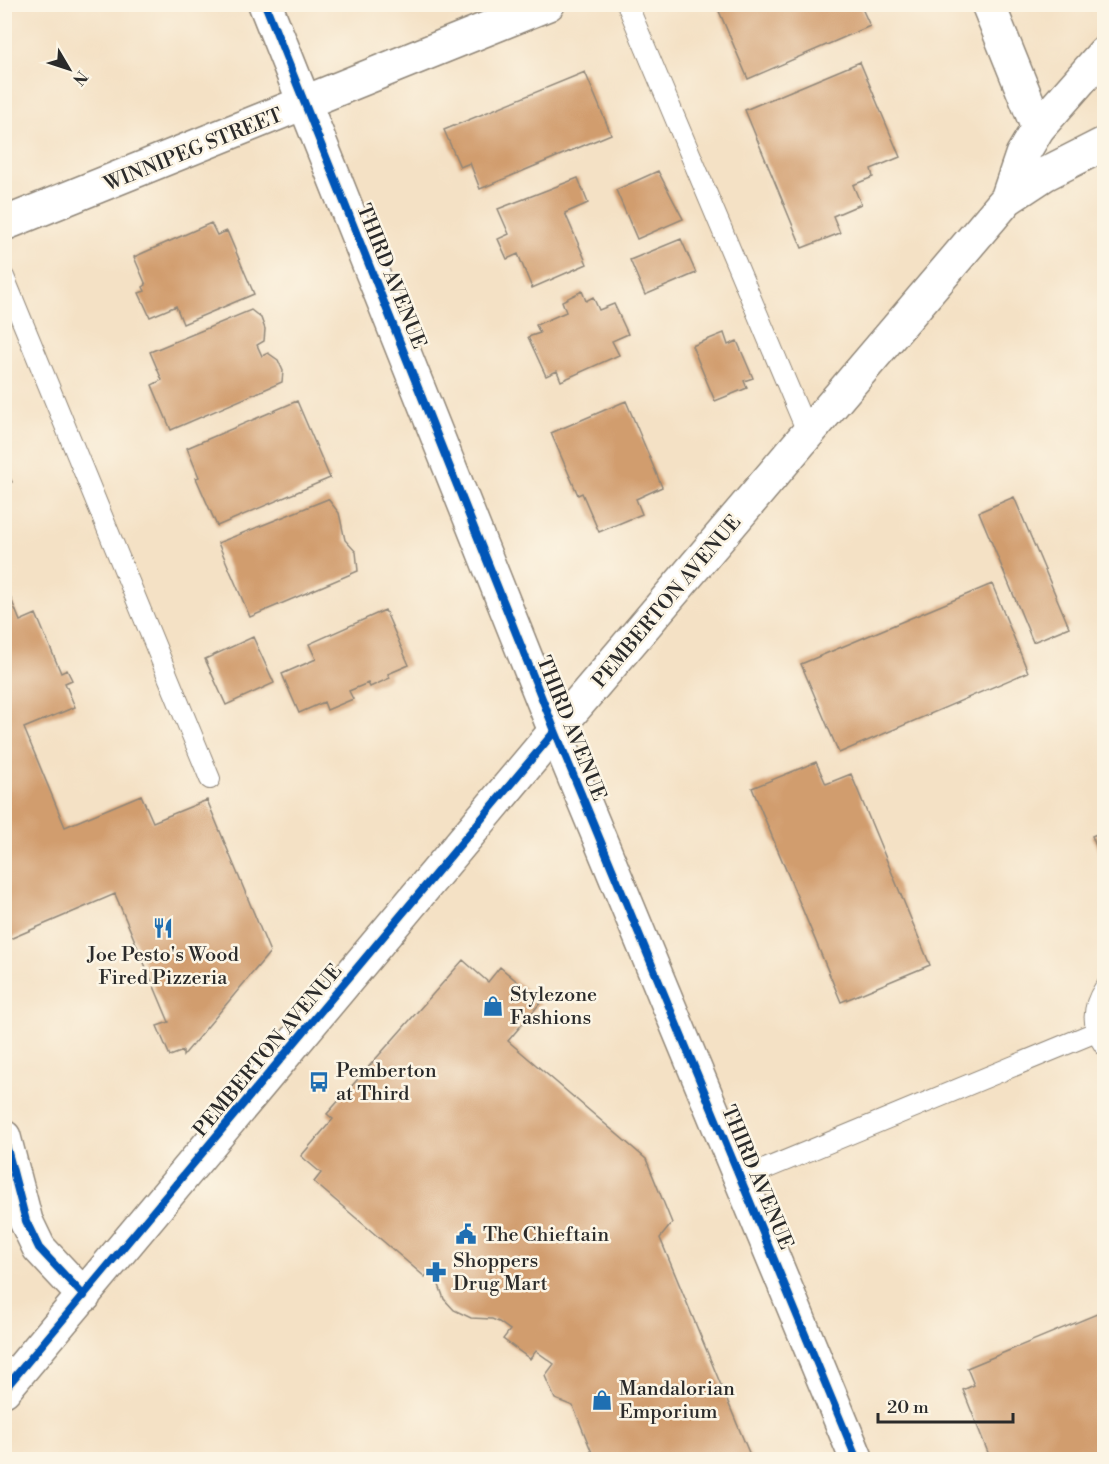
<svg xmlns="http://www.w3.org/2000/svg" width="1109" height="1464" font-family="'Libre Bodoni',serif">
<rect width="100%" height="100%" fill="#fcf5e5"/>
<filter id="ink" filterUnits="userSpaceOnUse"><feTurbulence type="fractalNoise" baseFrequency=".0167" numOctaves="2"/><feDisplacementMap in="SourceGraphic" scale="12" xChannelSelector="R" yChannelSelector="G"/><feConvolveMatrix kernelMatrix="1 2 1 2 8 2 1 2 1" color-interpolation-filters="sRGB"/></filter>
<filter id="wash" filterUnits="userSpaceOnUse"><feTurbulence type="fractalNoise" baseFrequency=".008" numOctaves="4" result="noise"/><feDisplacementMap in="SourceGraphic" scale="24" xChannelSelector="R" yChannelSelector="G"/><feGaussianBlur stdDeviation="1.35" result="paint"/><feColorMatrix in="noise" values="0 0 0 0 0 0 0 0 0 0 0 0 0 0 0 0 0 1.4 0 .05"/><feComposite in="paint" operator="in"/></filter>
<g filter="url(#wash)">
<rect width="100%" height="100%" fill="#f4e1c5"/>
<g id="blocks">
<path fill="#d19d6e" d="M716,4H860L870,26L748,79Z
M860,62L900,157L871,169L873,177L853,185L861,204L833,216L840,233L802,248L745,110Z
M585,72L611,134L480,189L470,163L460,167L444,130Z
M658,171L683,219L637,239L616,190Z
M578,178L588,203L565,213L587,264L532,288L518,254L507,259L498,239L509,234L498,209Z
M211,223L217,235L227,231L254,294L183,324L176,306L150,317L139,293L145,291L143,287L146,285L134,257Z
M681,239L696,273L645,295L630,260Z
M582,291L586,301L593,297L599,310L614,304L628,334L612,341L619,355L561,381L557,371L546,376L528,337L540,333L536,325L566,312L562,301Z
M251,310L261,318L265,329L264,341L257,345L262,356L268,353L278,360L283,371L282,382L171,430L152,385L162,380L150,352Z
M724,333L728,345L737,341L753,378L744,381L747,388L715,401L692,346Z
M297,401L330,478L217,526L196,478L199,477L187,448Z
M626,401L662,487L636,499L642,514L599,532L582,493L578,495L551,433Z
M7,471L12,482L4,486V472Z
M1014,497L1069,627L1033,642L979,512Z
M328,499L339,513L345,540L356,552L358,571L250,617L218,543Z
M5,584L20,621L36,614L61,673L67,670L72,680L65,683L75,707L24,728L65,827L141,795L153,822L207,800L270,952L183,1056V1051L170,1056L157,1026L169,1022L115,894L5,941Z
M992,584L1028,672L839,753L801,664Z
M385,610L409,665L388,674L390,678L370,687L368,683L349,691L353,699L327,710L324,702L299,713L282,674L316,659L309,644Z
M253,637L274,683L226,705L205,659Z
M816,762L826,784L851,774L930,965L841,1002L752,788Z
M1104,831V866L1092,836Z
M463,960L488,982L500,967L541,1002L508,1041L646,1159L672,1223L660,1238L752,1460H595L573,1406L555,1399L545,1376L554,1364L536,1351L530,1359L503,1339L510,1330L499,1322L492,1319L471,1318L454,1310L444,1299L433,1268L425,1277L314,1182L321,1173L301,1156L333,1119L327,1114Z
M1104,1311V1458L991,1460L963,1390L974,1385L967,1368Z"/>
</g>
</g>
<g filter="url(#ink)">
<use href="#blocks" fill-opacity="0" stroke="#908678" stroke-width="1.5"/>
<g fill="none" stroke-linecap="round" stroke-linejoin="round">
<g stroke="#908678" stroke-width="22">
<path id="service" d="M627,4L808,434
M4,277L210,779
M1104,989C1092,1007 1091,1027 1104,1045
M741,1179L1096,1032"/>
</g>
<g stroke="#908678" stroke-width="36">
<path id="minor" d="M265,4L555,731L857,1460
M988,4L1038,128
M4,224L548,4"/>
</g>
<g stroke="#908678" stroke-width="36">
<path id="tertiary" d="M1007,199L1022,155L1038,128L1104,53
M4,1137L26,1221L39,1248L84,1296
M4,1390L555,731L1007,199L1045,174L1104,144"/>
</g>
<use href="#service" stroke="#fff" stroke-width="20"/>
<use href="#minor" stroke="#fff" stroke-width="33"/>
<use href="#tertiary" stroke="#fff" stroke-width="33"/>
<g stroke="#fcf5e5" stroke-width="11">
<path id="cycleway" d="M265,4L555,731L857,1460
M4,1137L26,1221L39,1248L84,1296
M4,1390L555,731"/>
</g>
<use href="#cycleway" stroke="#0057b8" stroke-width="8"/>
</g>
</g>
<defs>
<g id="restaurant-bare" transform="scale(1.62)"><path d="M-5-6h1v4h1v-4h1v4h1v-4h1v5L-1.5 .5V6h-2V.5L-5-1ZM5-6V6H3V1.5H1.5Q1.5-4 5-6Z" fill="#1f6fb2" stroke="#fcf5e5" stroke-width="2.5" paint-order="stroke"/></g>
<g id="shop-bare" transform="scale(1.62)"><path d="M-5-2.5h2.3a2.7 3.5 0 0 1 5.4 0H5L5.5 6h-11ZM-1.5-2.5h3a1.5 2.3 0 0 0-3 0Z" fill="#1f6fb2" stroke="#fcf5e5" stroke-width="2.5" paint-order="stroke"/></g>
<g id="bus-bare" transform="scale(1.62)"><path d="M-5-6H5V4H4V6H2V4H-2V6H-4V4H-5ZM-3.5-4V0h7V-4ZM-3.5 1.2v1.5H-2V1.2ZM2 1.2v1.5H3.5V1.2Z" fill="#1f6fb2" stroke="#fcf5e5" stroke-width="2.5" paint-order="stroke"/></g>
<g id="civic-bare" transform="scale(1.62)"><path d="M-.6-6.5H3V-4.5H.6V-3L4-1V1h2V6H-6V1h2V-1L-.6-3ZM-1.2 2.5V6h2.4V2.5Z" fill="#1f6fb2" stroke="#fcf5e5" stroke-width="2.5" paint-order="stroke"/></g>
<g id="pharmacy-bare" transform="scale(1.62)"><path d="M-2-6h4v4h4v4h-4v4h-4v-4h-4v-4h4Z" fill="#1f6fb2" stroke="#fcf5e5" stroke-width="2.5" paint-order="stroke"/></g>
</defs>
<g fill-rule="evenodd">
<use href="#restaurant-bare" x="163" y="928"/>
<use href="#shop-bare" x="493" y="1006"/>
<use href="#bus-bare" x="319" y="1082"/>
<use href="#civic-bare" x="466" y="1234"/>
<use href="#pharmacy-bare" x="436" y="1272"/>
<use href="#shop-bare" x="602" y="1400"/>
</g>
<g text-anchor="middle" stroke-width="5" stroke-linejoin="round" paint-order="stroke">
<g font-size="20" fill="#2b2b2b" stroke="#fcf5e5">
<text transform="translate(193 149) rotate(-22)" y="7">WINNIPEG STREET</text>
<text transform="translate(392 276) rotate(68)" y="7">THIRD AVENUE</text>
<text transform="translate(666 601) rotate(-50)" y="7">PEMBERTON AVENUE</text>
<text transform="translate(572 728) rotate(68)" y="7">THIRD AVENUE</text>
<text transform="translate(267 1050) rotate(-50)" y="7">PEMBERTON AVENUE</text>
<text transform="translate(758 1177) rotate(67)" y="7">THIRD AVENUE</text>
</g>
<g font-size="20" fill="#2b2b2b" stroke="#fcf5e5" text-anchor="start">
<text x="163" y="961" text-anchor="middle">Joe Pesto's Wood<tspan x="163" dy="23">Fired Pizzeria</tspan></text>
<text x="510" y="1001">Stylezone<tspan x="510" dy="23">Fashions</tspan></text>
<text x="336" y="1077">Pemberton<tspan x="336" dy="23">at Third</tspan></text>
<text x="483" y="1241">The Chieftain</text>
<text x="453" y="1267">Shoppers<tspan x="453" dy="23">Drug Mart</tspan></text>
<text x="619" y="1395">Mandalorian<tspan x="619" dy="23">Emporium</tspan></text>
</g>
</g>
<rect width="1109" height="1464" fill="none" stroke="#fcf5e5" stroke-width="24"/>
<g transform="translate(69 69) rotate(129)" stroke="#fcf5e5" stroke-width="4.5" paint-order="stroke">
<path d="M0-4.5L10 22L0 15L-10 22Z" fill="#2b2b2b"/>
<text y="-9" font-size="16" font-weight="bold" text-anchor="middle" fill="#2b2b2b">N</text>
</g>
<path d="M878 1413v9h135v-9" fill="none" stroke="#2b2b2b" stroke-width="3"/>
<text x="887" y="1413" font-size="18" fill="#2b2b2b" stroke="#fcf5e5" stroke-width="4.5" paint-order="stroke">20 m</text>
</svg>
